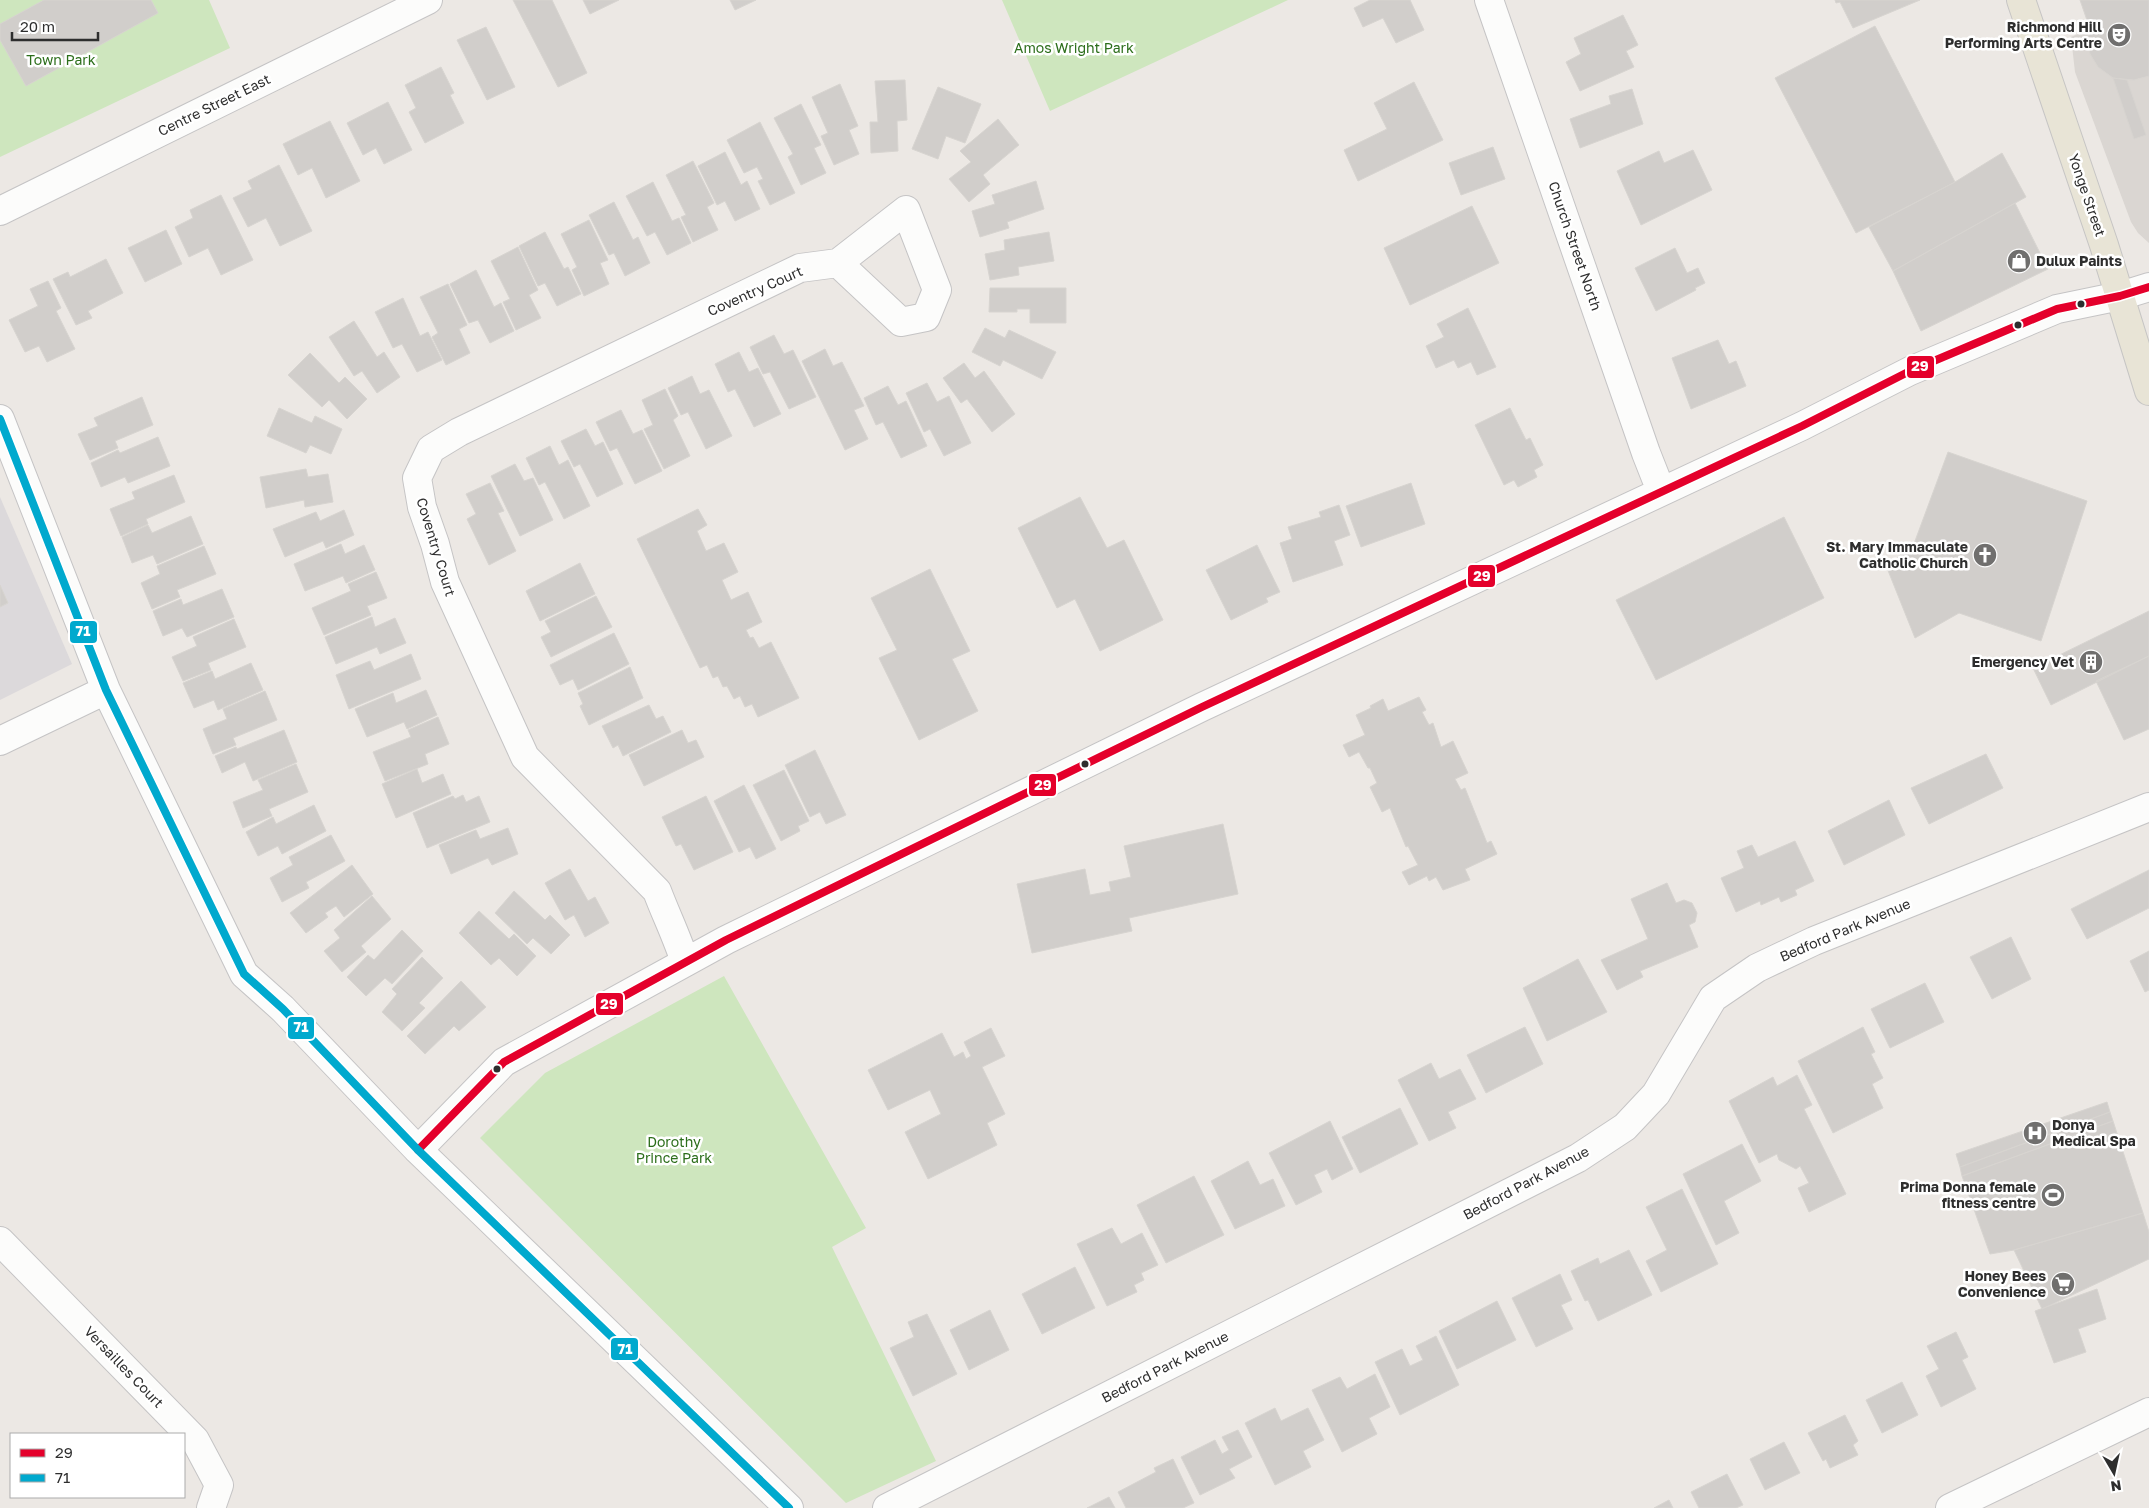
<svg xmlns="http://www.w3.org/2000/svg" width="2149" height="1508" font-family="'Golos Text',sans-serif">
<rect width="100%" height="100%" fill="#ece8e4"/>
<path fill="#dcd9db" d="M0,497L72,664L0,700Z"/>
<path fill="#cee6be" d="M0,0H209L230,48L0,157Z
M1002,0H1288L1050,111Z
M724,976L866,1228L832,1247L936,1461L846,1503L480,1138L545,1073Z"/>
<path fill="#dad6d2" d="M2090,29L2088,41L2090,54L2098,67L2113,78L2134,80L2149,76V243L2138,233L2131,222L2075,72L2071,37Z"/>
<path fill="#d1cecb" stroke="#d7d4d0" d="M44,0H151L158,13L26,86L0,40V24Z
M513,0H552L587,73L558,87Z
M583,0H619L590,14Z
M730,0H756L735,10Z
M1370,0H1410L1424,30L1396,43L1383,18L1363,27L1354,8Z
M1835,0H1920L1853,28L1840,2L1836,3Z
M2080,0H2149V76L2134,80L2113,78L2098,67L2090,54L2088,41L2090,29Z
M1623,15L1638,45L1626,51L1634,67L1580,91L1566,62L1581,54L1574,38Z
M1875,26L1955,182L1856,233L1775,78Z
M486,27L515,87L487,100L457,40Z
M441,67L454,93L450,95L464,123L425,143L409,112L416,108L405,85Z
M2113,78L2127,80L2146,135L2134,139Z
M905,80L907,120L897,121L898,151L871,153L870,122H878L875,81Z
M1414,82L1443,140L1358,181L1344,150L1387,129L1374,103Z
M840,84L858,126L849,130L859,154L834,165L821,136L828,133L812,97Z
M938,87L981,104L965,143L946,136L938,159L912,149Z
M1632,89L1643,124L1580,148L1570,119L1611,104L1609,96Z
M388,102L412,150L384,164L376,148L363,155L347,123Z
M801,104L821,145L814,148L826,173L801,185L788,157L793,154L774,118Z
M998,119L1019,145L983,175L990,184L969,202L949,179L971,162L960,151Z
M330,121L360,181L326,198L312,168L298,175L283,144Z
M760,122L795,193L770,205L758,181L763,179L757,167L744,173L727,140Z
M1493,147L1505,179L1461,195L1449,163Z
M1693,150L1712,190L1641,225L1617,171L1659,151L1664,163Z
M725,152L741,185L747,181L760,209L735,221L725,201L717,205L698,166Z
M2002,153L2026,197L1893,271L1869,227L1955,182Z
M693,161L714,203L707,207L718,230L693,242L681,217L686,215L666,175Z
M279,165L312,231L280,246L266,218L248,227L233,198L252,189L248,181Z
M1036,181L1044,209L1007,222L1009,228L980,237L972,211L995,204L992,195Z
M653,182L672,221L679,218L691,243L667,255L655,232L647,236L626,196Z
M221,195L253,260L221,275L208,248L189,257L175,227L193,218L190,210Z
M614,202L633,240L638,237L650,263L625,276L614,253L609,255L589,215Z
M2015,203L2048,269L1921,331L1893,271Z
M1472,206L1499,263L1410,305L1384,248Z
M589,220L608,260L600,263L609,284L584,296L572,270L577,267L561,234Z
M166,230L182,264L145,282L128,248Z
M545,232L564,269L568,267L581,294L557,306L545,283L538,286L519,246Z
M1049,232L1054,261L1018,267L1019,275L990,280L985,254L1005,250L1004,240Z
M518,247L538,290L529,295L541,318L516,330L503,302L510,299L491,261Z
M1675,248L1687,273L1698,268L1705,283L1695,288L1696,290L1656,311L1635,268Z
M106,259L123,293L88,311L92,318L76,325L53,279L68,272L70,277Z
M476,270L494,307L501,303L514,331L490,343L478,320L469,323L450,284Z
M48,281L61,308L56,311L75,349L47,362L39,346L25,352L9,320L38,306L30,289Z
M448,284L467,325L459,329L470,353L446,365L432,337L438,333L420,297Z
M990,288H1066V323H1030V309H1017V312H989Z
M403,298L420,336L428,332L442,360L417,372L402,344L393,348L375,312Z
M1468,308L1496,367L1477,375L1471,362L1458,368L1454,360L1436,368L1426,346L1444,337L1437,324Z
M354,321L377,357L384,352L400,377L377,393L362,371L354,376L329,337Z
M985,328L1005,338L1009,330L1056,352L1042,379L1003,360L1000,366L972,352Z
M774,335L784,354L793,350L816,397L789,409L770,372L763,374L750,347Z
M1718,340L1729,364L1736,361L1746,386L1691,409L1672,358Z
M825,349L833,366L842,362L864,406L854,410L868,439L845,450L802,361Z
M739,352L749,372L758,368L781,414L754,427L735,389L728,392L715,364Z
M310,353L339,383L345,377L367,399L347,419L329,400L322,407L288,375Z
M964,363L975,378L984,371L1015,414L992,432L967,399L961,403L943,378Z
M692,376L700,394L709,390L732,436L706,449L688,412L681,415L668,388Z
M927,383L937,402L949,396L971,443L944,456L930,429L924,432L906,393Z
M888,386L898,405L906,401L927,446L901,458L883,422L876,425L864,398Z
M665,389L678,416L673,420L690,456L664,469L644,429L653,425L642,400Z
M142,397L153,425L115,441L118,448L90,460L78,434L98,426L94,418Z
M279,408L312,423L315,416L342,429L331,454L310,445L306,453L267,436Z
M1510,408L1526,440L1530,438L1543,465L1534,470L1537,477L1518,487L1514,480L1504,485L1475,425Z
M621,410L633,434L642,430L662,471L635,484L617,448L610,451L596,422Z
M586,429L595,446L603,442L623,484L597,497L580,464L574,467L561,441Z
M158,437L170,466L128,483L125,477L101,487L91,463L118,450L120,453Z
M550,446L559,465L568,460L590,506L564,519L545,482L539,485L526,458Z
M1948,452L2087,501L2041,641L1959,613L1915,638L1887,568L1915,541Z
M515,464L524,481L533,478L553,520L520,536L491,476Z
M306,469L308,477L328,474L333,502L305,507L304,500L266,508L260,477Z
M174,475L185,502L146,519L148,524L121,536L110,509L135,499L132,492Z
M490,483L504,511L498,513L516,551L489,565L467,519L476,514L466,494Z
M1411,483L1425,524L1361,547L1346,506Z
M1080,497L1107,548L1124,540L1163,620L1100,651L1075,599L1057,608L1018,528Z
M1339,505L1350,535L1334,541L1343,565L1293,582L1280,543L1292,539L1288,527L1321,517L1319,512Z
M698,509L707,525L697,531L706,551L724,543L738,572L722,580L731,600L748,592L762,622L746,630L750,638L753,637L759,648L771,642L799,698L758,717L752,704L745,707L740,696L734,699L727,686L723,687L718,676L713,678L707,665L700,668L637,539Z
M344,510L354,535L326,548L323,541L285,557L273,529L316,512L320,521Z
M191,516L203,544L157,564L153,555L132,563L122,537L148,525L152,533Z
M1784,517L1824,598L1656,680L1616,600Z
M341,544L345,554L364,545L375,570L346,583L343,576L305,591L294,564Z
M1257,545L1280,592L1266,598L1268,602L1231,620L1206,570Z
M204,546L216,574L177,590L180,597L152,609L141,583L160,574L157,566Z
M580,563L595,594L540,621L526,591Z
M930,569L970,651L952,659L978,711L919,740L879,658L897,650L871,598Z
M376,572L387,598L367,606L371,615L324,635L312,608L351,591L348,584Z
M0,585L8,603L0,607Z
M222,589L234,617L187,637L182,628L163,636L153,611L181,599L183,605Z
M596,596L612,627L551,657L541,637L551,632L545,621Z
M2149,611V656L2051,705L2033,668Z
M372,617L375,627L395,618L406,643L380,654L377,647L336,664L325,637Z
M234,619L246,647L208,663L211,670L183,681L172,657L197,646L193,637Z
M614,633L629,664L578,690L573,679L560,685L550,665Z
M411,654L421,679L349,709L336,675L370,661L374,670Z
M2149,656V729L2124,740L2096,681Z
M251,663L263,690L218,710L214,700L194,708L183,683L212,671L215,679Z
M630,667L643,698L589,725L580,706L583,704L578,693Z
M426,690L437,715L407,729L404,722L367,737L355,709L393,693L396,703Z
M265,691L277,720L233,738L236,745L213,754L203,729L227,719L223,709Z
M1419,697L1426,710L1422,712L1429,725L1433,723L1441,747L1453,741L1468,773L1455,779L1461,790L1465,788L1487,843L1491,841L1497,854L1465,869L1470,880L1443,890L1436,877L1429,881L1427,876L1409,885L1402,872L1418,865L1408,846L1406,847L1390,808L1382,812L1370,787L1377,783L1370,768H1368L1359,752L1349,757L1343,745L1365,735L1356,715L1371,708L1370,706L1383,699L1388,711Z
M649,705L656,719L663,716L671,732L623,756L618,745L613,748L602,726Z
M438,717L449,744L425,754L428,764L385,781L373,752L411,737L408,730Z
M284,730L297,762L253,781L245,762L222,773L215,756L236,747L237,749Z
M682,730L688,743L696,740L704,757L644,786L629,755Z
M815,750L846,815L826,824L820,812L810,817L785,765Z
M1986,754L2003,788L1929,824L1911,788Z
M296,764L308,792L269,809L272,816L243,828L233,802L263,790L258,780Z
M417,769L422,783L443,774L451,794L396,818L382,784Z
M784,770L809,821L798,826L800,831L781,841L753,785Z
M744,785L776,849L756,859L750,847L739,852L714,801Z
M463,795L466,802L479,796L490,822L427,848L413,813L453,796L455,799Z
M706,796L733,852L694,870L681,844L676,846L662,817Z
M1889,800L1905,835L1844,865L1828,831Z
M314,805L326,831L282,854L278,846L258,856L246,832L273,817L276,824Z
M1223,824L1238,894L1129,918L1132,931L1032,953L1017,884L1085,869L1090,895L1111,891L1109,882L1131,877L1124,846Z
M508,828L518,854L492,865L488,858L451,874L439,845L476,830L480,839Z
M331,835L345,861L306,882L309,888L282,902L270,878L293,865L289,857Z
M1795,841L1814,881L1795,890L1797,895L1781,902L1779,897L1761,905L1760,901L1736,912L1721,878L1744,868L1737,851L1752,845L1758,857Z
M352,865L373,894L344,917L336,906L325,913L328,917L306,933L290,913Z
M570,869L588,901L595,897L609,923L585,937L574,915L565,920L545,883Z
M2149,870V908L2087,939L2071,909Z
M1667,883L1676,903L1684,900L1692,903L1697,913L1695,922L1689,925L1698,947L1640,971L1643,977L1617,990L1601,960L1648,939L1631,899Z
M514,891L545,920L550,915L570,935L551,954L533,938L527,944L495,913Z
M372,896L391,919L361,946L366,952L342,972L324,951L340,938L334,930Z
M479,911L509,939L514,934L536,956L517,976L499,958L491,965L459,933Z
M402,930L423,951L392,984L385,978L366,996L347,977L368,955L374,960Z
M2011,937L2031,979L1992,999L1970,957Z
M2149,951V990L2145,992L2130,961Z
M422,957L443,978L419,1003L425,1008L402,1031L382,1012L397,994L392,989Z
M1578,959L1607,1012L1547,1041L1523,988Z
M461,981L486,1007L459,1031L454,1026L425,1054L407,1036Z
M1925,983L1944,1022L1890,1048L1871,1009Z
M1525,1027L1543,1064L1486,1093L1467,1055Z
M1863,1027L1875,1052L1871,1054L1883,1078L1872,1084L1883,1108L1833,1133L1798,1061Z
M991,1028L1005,1056L982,1067L1005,1114L987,1123L997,1145L928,1179L905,1132L941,1114L930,1090L888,1110L868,1070L942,1033L954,1057L963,1052L966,1059L971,1056L964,1042Z
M1431,1063L1439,1079L1460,1069L1476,1099L1448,1112L1456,1128L1429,1141L1398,1080Z
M1797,1075L1812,1105L1804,1109L1846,1194L1809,1212L1798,1188L1809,1183L1800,1166L1796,1169L1779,1160L1777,1154L1759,1163L1729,1101L1773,1077L1777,1086Z
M2107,1102L2110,1112L1960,1167L1956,1154Z
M1400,1108L1418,1144L1360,1173L1342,1137Z
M2110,1112L2113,1121L1962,1176L1960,1167Z
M1330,1121L1353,1169L1332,1180L1327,1169L1314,1175L1322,1192L1296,1205L1269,1153Z
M2113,1121L2143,1213L2014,1250L1990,1254L1962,1176Z
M1742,1144L1761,1181L1724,1201L1739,1233L1716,1245L1683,1174Z
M1248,1161L1260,1185L1273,1179L1285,1206L1235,1229L1211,1181Z
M1194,1176L1224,1235L1166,1263L1137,1205Z
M1682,1189L1718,1264L1661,1292L1646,1261L1667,1250L1646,1207Z
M2143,1213L2149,1232V1259L2042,1309L2014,1250Z
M1112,1228L1121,1244L1142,1233L1158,1265L1141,1273L1144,1280L1134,1285L1137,1292L1107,1306L1077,1244Z
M1629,1250L1652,1295L1598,1321L1588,1300L1585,1301L1571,1271L1598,1258L1600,1264Z
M1075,1267L1095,1308L1042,1334L1022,1294Z
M1560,1274L1572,1300L1561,1305L1573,1329L1536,1347L1512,1298Z
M2097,1289L2106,1319L2078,1329L2086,1352L2054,1363L2035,1311Z
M1497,1301L1516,1340L1457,1369L1439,1331Z
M990,1310L1009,1350L969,1370L950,1330Z
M927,1314L957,1374L913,1396L890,1348L914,1337L908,1322Z
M1956,1332L1968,1357L1962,1360L1976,1389L1941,1407L1926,1376L1939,1369L1927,1346Z
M1436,1336L1459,1385L1400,1415L1375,1362L1402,1349L1410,1366L1423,1360L1416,1346Z
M1375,1374L1390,1407L1369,1418L1377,1434L1342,1452L1312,1390L1340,1377L1347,1389Z
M1902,1382L1918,1415L1882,1433L1866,1400Z
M1275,1408L1281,1421L1308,1408L1324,1440L1303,1451L1311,1467L1275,1485L1245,1423Z
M1845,1415L1858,1441L1853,1445L1858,1455L1830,1468L1826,1459L1823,1461L1808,1433Z
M1238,1430L1252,1457L1229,1469L1235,1478L1200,1495L1181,1457L1215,1440L1222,1454L1229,1450L1222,1437Z
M1784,1442L1800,1473L1765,1490L1750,1459Z
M1173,1459L1194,1503L1183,1508H1126L1118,1492L1156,1472L1154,1468Z
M1727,1474L1743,1505L1736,1508H1699L1691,1492Z
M1109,1497L1115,1508H1087Z
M1669,1500L1673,1508H1654Z"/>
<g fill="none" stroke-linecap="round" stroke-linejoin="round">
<g stroke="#c5c4c5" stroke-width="30">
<path id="minor" d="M1489,0L1646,453L1661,491
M0,211L428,0
M0,419L106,690L244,974L283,1009L418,1150L789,1508
M0,741L106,690
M685,962C677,937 666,915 657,891L525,757L445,582L435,544L422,507L417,478L431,449L459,432L800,268L838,263L901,322L926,317L937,290L906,210L838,263
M418,1150L504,1062L726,940L1202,707L1802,426L1910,371L2057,309L2120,296
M0,1241L195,1440L219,1485L211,1508
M887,1508L1578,1158L1625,1127L1656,1094L1713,998L1757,968L1814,941L2149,807"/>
</g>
<g stroke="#c5c4c5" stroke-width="30">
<path id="tertiary" d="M2120,296L2149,287
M1950,1508L2149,1412"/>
</g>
<g stroke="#c6c5c4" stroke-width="30">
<path id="primary" d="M2021,0L2104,245L2149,391"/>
</g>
<use href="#minor" stroke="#fcfcfb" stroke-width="28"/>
<use href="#tertiary" stroke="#fcfcfb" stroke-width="28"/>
<use href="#primary" stroke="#e8e4d6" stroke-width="28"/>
<g stroke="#fff" stroke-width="11">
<path id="bus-1" d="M418,1150L504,1062L726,940L1202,707L1802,426L1910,371L2057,309L2120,296L2149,287"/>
</g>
<g stroke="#fff" stroke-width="11">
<path id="bus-2" d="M0,419L106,690L244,974L283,1009L418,1150L789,1508"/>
</g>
<use href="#bus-1" stroke="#e4002b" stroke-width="8"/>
<use href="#bus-2" stroke="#00a9ce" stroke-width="8"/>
</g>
<defs>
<g id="theatre-disc" transform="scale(1.25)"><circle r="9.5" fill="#706f6e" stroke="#fff"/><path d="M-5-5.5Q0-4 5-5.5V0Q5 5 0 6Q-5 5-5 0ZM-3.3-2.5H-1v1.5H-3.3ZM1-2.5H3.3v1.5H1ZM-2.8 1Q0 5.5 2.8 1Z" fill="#fff"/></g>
<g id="shop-disc" transform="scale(1.25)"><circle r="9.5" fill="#706f6e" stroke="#fff"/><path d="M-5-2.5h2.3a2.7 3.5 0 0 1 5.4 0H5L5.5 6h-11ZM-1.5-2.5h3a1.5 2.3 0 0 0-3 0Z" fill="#fff"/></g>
<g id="church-disc" transform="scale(1.25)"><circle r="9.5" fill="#706f6e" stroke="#fff"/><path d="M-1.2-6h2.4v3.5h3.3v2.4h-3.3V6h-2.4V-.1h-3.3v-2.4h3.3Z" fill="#fff"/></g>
<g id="building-disc" transform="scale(1.25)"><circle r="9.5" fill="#706f6e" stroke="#fff"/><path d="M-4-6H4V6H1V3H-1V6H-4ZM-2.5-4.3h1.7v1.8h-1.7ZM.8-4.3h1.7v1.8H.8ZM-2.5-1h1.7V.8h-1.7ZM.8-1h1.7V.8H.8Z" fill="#fff"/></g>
<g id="hospital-disc" transform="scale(1.25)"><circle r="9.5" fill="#706f6e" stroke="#fff"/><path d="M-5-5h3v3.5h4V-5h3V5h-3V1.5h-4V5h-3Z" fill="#fff"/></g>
<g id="stadium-disc" transform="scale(1.25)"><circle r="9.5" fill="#706f6e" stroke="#fff"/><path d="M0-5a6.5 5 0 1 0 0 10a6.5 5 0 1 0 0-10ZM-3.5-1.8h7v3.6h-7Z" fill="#fff"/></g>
<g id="supermarket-disc" transform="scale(1.25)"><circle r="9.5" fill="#706f6e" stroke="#fff"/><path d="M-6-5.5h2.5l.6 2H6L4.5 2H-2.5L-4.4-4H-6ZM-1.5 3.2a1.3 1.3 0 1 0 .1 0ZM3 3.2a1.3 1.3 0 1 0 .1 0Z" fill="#fff"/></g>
</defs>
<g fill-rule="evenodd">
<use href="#theatre-disc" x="2119" y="35"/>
<use href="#shop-disc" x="2019" y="261"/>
<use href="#church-disc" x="1985" y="555"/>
<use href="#building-disc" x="2091" y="662"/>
<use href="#hospital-disc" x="2035" y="1133"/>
<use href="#stadium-disc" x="2053" y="1195"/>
<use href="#supermarket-disc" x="2063" y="1284"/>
</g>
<g fill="#2e2e2e" stroke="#fff" stroke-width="2">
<circle cx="2081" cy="304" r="4.5"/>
<circle cx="2018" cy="325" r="4.5"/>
<circle cx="1085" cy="764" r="4.5"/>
<circle cx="497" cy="1069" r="4.5"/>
</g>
<g text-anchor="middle" stroke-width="5" stroke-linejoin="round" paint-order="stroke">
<g font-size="14" font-weight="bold" fill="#2e2e2e" stroke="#fff" text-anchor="end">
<text x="2102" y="32">Richmond Hill<tspan x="2102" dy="16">Performing Arts Centre</tspan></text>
<text x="2036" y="266" text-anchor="start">Dulux Paints</text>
<text x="1968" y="552">St. Mary Immaculate<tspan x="1968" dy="16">Catholic Church</tspan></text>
<text x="2074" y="667">Emergency Vet</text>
<text x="2052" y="1130" text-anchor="start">Donya<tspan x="2052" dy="16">Medical Spa</tspan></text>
<text x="2036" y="1192">Prima Donna female<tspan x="2036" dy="16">fitness centre</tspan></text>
<text x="2046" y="1281">Honey Bees<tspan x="2046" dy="16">Convenience</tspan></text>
</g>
<g font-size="14" fill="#2c6e1b" stroke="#fff">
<text x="1074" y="53">Amos Wright Park</text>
<text x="61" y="65">Town Park</text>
<text x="674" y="1147">Dorothy<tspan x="674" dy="16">Prince Park</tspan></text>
</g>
<g font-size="14" fill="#2e2e2e" stroke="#fff">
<text transform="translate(214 105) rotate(-26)" y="5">Centre Street East</text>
<text transform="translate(2087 195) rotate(71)" y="5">Yonge Street</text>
<text transform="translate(1575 246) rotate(71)" y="5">Church Street North</text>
<text transform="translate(755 291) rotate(-24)" y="5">Coventry Court</text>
<text transform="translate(436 547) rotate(73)" y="5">Coventry Court</text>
<text transform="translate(1845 930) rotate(-23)" y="5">Bedford Park Avenue</text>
<text transform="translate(1526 1183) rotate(-28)" y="5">Bedford Park Avenue</text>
<text transform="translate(124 1367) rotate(46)" y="5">Versailles Court</text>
<text transform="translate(1165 1367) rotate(-27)" y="5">Bedford Park Avenue</text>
</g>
</g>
<g stroke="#fff" stroke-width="2">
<rect x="1906" y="355" width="29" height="24" rx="5" fill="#e4002b"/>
<rect x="1467" y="564" width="29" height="24" rx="5" fill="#e4002b"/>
<rect x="69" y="620" width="29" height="24" rx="5" fill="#00a9ce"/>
<rect x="1028" y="773" width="29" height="24" rx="5" fill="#e4002b"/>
<rect x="595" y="992" width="29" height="24" rx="5" fill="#e4002b"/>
<rect x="287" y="1016" width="28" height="24" rx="5" fill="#00a9ce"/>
<rect x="610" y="1337" width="29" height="24" rx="5" fill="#00a9ce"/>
</g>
<g font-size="14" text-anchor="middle" font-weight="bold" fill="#fff">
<text x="1920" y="371">29</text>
<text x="1482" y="581">29</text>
<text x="83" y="636">71</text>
<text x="1043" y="790">29</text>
<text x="609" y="1009">29</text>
<text x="301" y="1032">71</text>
<text x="625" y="1354">71</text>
</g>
<rect x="10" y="1433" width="175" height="65" fill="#ffffff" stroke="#ababab"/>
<rect x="20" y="1449" width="25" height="8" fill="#e4002b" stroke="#ababab"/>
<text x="55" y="1458" font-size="15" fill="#2e2e2e">29</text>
<rect x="20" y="1474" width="25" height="8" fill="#00a9ce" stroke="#ababab"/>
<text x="55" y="1483" font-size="15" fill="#2e2e2e">71</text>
<g transform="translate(2114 1473) rotate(171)" stroke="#ffffff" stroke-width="4" paint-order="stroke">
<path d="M0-4L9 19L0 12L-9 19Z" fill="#2e2e2e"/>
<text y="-8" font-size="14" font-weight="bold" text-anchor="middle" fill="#2e2e2e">N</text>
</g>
<path d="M12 32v8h86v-8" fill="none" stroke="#2e2e2e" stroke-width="2.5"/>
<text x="20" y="32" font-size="15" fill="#2e2e2e" stroke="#ffffff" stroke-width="4" paint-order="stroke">20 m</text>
</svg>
